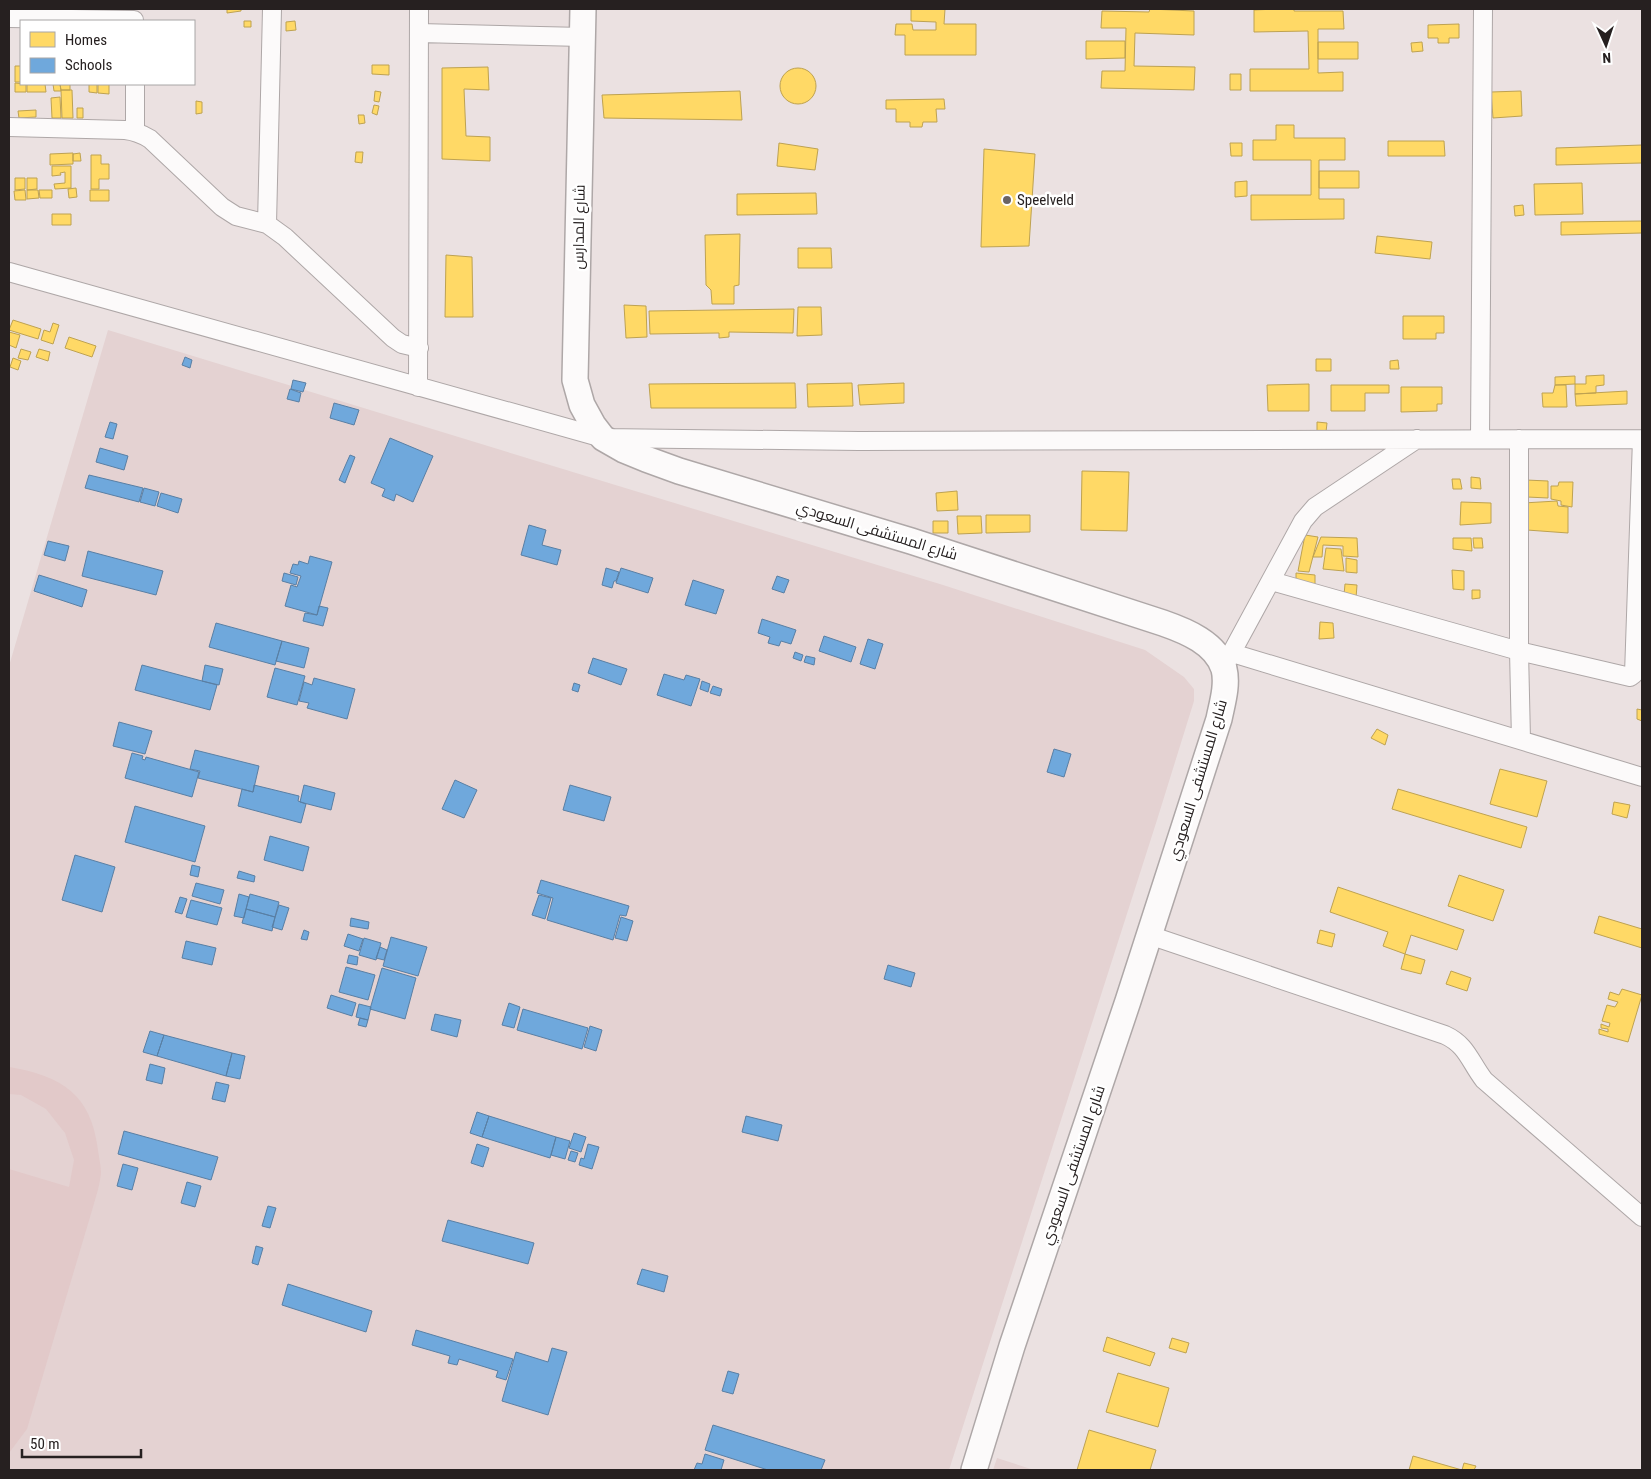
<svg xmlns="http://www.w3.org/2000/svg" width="1651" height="1479" font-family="'Roboto Condensed',Cairo,sans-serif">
<rect width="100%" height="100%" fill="#ebe1e1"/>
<path fill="#e4d2d2" d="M108,330L943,585L1145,650L1184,677L1194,689V701L1157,820L949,1470H9V666Z
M997,1458L1034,1470H993Z"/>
<path fill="#e2c9c9" d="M9,1067C62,1076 91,1094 98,1150C99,1158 101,1166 101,1173C100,1184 96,1197 93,1207L27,1429L9,1453V1169L69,1187L74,1160L65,1133L46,1109L21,1095L9,1094Z"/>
<path fill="#ffd966" stroke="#bea251" d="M227,9H241V11L227,13Z
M911,9H945L944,24H976V55H905V35H895L896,24H912L913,30H936V22L911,21Z
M1150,9L1194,11V35L1135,33L1134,66L1195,67L1194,90L1101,88L1102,71H1125L1126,28H1101L1102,11L1149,12Z
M1277,9H1294V11H1343L1344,29H1318V73L1343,72V91H1250V69H1309L1308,31L1254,32V10Z
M244,21H251V27H244Z
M295,21L296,30L286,31V22Z
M1459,24V38H1449V43H1438V38H1428V25Z
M1086,41H1125V58L1086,59Z
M1318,42H1358V59H1318Z
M1422,42L1423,51L1412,52L1411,43Z
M372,65H389V75L372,74Z
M15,66H21V82H15Z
M488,67L489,90L464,89L466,136L490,137V161L442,159V68Z
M780 86a18 18 0 1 1 36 0a18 18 0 1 1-36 0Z
M1230,74H1241V90H1230Z
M15,83L26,84V92H15Z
M27,84H45L46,92H27Z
M53,84H60L61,91H54Z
M60,84H70V90H61Z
M89,84H97V93L89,92Z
M98,84H109V94L98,93Z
M61,90H72L73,118H62Z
M375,91L381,92L379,102L374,101Z
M740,91L742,120L604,118L602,95Z
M1521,91L1522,116L1493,118L1491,92Z
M60,97L61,118H52L51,98Z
M944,99L945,109H936L937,122H923L922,127H910V122H896V109H886V100Z
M196,101L202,102V113L196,114Z
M374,105L379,106L377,115L372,113Z
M77,108H83V118H77Z
M36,110V117L19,118L18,111Z
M358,115H364L365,123L359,124Z
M1276,125H1294V138H1345V160H1319V199H1344V219L1251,220V195H1311V160H1253V140H1276Z
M1388,141H1444L1445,156H1388Z
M779,143L818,149L815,170L777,166Z
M1230,143H1242V156H1231Z
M1642,145V163L1556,165V148Z
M984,149L1035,154L1029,246L981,247Z
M356,152H363L362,163L355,162Z
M73,153V164L50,165V154Z
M80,153L81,161H73V154Z
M91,155H101V164H109V179H99V189H91Z
M52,166H71V188L55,189L54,184L65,183V172L60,173L61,175L52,176Z
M1319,171H1359V188H1319Z
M15,178H25V189L15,190Z
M27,178H37V189L27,190Z
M1247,181V196L1235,197V182Z
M1582,183L1583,214L1535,215L1534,184Z
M76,188L77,197L69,198L68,189Z
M25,190L26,200H15L14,191Z
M27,190H38L39,198L27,199Z
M39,190H52V198H40Z
M90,190H109V201H90Z
M816,193L817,214L737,215V194Z
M1523,205L1524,215L1515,216L1514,206Z
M52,214H71V225H52Z
M1642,221V233L1561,235V222Z
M740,234L739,285L734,286V304H712L711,290L706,285L705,235Z
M1377,236L1432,242L1430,259L1375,253Z
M798,248H831L832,268H798Z
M446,255L472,257L473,317H445Z
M624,305L646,306L647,337L626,338Z
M798,307H821L822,335L797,336Z
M794,309L793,333L729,332V337L719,338V333L650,334L649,311Z
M1403,316H1444V333H1436V339H1403Z
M13,320L41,329L38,339L9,330Z
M53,323L59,325L53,344L41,340L44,330L50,332Z
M9,332L20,335L16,348L9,345Z
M69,337L96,346L92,357L65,348Z
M21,349L31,352L28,360L18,358Z
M39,349L50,352L48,361L36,357Z
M13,358L21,361L18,370L10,367Z
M1316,359H1331V371H1316Z
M1398,360L1399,369H1390V361Z
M1604,375V385L1596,386V393L1575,394V384H1586V376Z
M1575,376V384L1555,385V377Z
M795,383L796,408H651L649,384Z
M852,383L853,406L808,407L807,384Z
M904,383V403L860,405L858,385Z
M1309,384V411H1268L1267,385Z
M1331,385H1389V393H1365V411H1331Z
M1555,385H1566L1567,407H1543L1542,393H1553Z
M1401,387H1442V404H1437V411L1401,412Z
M1627,391V404L1576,406L1575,394Z
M1317,422L1327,423L1326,432L1317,431Z
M1082,471L1129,472L1127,531L1081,530Z
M1471,477L1480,478L1481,489L1471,488Z
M1452,479H1460L1462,489H1453Z
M1526,480L1548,481V498L1527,497Z
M1559,482H1573L1572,507L1561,505V501L1551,499V486H1558Z
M957,491L958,510L937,511L936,493Z
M1557,501L1558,506L1568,507V533L1527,530L1523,503Z
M1461,502L1491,503V523L1460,525Z
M986,515H1030V532L986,533Z
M957,516H981L982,533L958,534Z
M933,521H948V533H933Z
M1305,535L1318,537L1309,572L1298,571Z
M1321,537L1357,538L1358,557L1343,556V546L1323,545L1322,557H1313Z
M1453,538H1471L1472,551L1453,549Z
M1473,538H1482L1483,548H1474Z
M1326,548L1341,549L1344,571L1323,569Z
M1346,558L1357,560V573L1346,572Z
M1452,570L1464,571V590L1453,589Z
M1296,573L1315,575V585L1296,580Z
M1345,584L1357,585L1356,598L1344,595Z
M1472,590H1480V598L1472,599Z
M1320,622L1333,623L1334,638L1319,639Z
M1637,709L1642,710V721L1637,719Z
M1377,729L1388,735L1385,745L1371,738Z
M1500,769L1547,781L1537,817L1490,804Z
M1398,789L1527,827L1521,848L1392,809Z
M1614,802L1630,805L1627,818L1612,814Z
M1459,875L1504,890L1493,921L1448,906Z
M1338,887L1464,930L1457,950L1411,935L1405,954L1383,946L1388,932L1330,912Z
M1599,916L1642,929V948L1594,933Z
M1320,930L1335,934L1332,947L1317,943Z
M1405,954L1425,960L1421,974L1401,969Z
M1451,971L1471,978L1467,991L1446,984Z
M1622,989L1642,995L1628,1042L1599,1034V1029L1608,1032V1029L1601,1028V1024L1609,1027L1610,1023L1602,1021L1607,1005L1615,1007L1618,1002L1608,999L1610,992L1619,995Z
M1107,1337L1155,1353L1150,1366L1103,1351Z
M1172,1338L1189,1343L1186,1353L1169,1348Z
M1118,1373L1169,1388L1158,1427L1106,1412Z
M1089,1430L1156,1450L1150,1470H1077Z
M1413,1456L1462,1470L1464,1463L1476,1466L1474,1470H1409Z"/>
<path fill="#6fa8dc" stroke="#597fa4" d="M185,357L192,360L190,368L182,365Z
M293,380L306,383L303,392L291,389Z
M290,389L301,393L299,402L287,399Z
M334,403L359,410L354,425L330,418Z
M110,422L117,424L113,439L105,437Z
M390,438L433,456L413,502L396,494L394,501L382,496L385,489L371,483Z
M100,448L128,456L124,470L96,462Z
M350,455L355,457L345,483L339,480Z
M89,475L143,488L139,502L85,488Z
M144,488L159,492L155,506L140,502Z
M161,493L182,499L178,513L157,506Z
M529,525L546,530L542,545L561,550L557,565L521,555Z
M48,541L69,546L65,561L44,555Z
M88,551L163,571L156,595L82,576Z
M310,556L332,562L317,615L285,606L291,585L297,587L301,576L290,573L293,564L298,565L299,561L308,564Z
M606,568L619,572L616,581H614L612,588L602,585Z
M621,568L653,578L648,593L616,583Z
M284,573L298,577L296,585L282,581Z
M39,575L87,590L82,607L34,591Z
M777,576L789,580L784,593L772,589Z
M693,580L724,590L716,614L685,605Z
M319,606L328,608L323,626L303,621L305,613L317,615Z
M762,619L796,630L791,644L781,641L779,646L768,643L770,637L758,633Z
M216,623L282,641L275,665L209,647Z
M824,636L856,647L851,662L819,651Z
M868,639L883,644L875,669L860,664Z
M282,641L309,648L304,668L276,661Z
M795,652L803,655L801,661L793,658Z
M806,656L815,658L814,665L804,662Z
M593,658L627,669L621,685L588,673Z
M142,665L217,685L210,710L135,690Z
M205,665L223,669L219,685L202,681Z
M275,668L305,676L297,705L267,697Z
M664,674L684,680L686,675L700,679L691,706L657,695Z
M314,678L355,689L347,719L307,708L309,703L299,701L304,682L312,685Z
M702,681L710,684L708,692L700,689Z
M574,683L580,685L578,692L572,690Z
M713,686L722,689L720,696L710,693Z
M119,722L152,731L145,754L113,746Z
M1054,749L1071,754L1064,777L1047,772Z
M195,750L259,766L253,792L198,778L200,771L190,769Z
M132,753L143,756L142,759L145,760L146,757L199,772L192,797L125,778Z
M455,780L477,790L464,818L442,809Z
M254,785L299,796L298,801L306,804L301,823L238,806L242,789L253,792Z
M304,785L335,793L331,810L300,802Z
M570,785L611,797L604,821L563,810Z
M135,806L205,826L195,862L125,842Z
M270,836L309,847L303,871L264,860Z
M75,855L115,867L102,912L62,900Z
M192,865L200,867L198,877L190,875Z
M239,871L255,876L254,882L237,878Z
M541,880L629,906L626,916L620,915L613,940L547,920L553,898L537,893Z
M196,883L224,890L220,904L192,896Z
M239,894L249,897L244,918L234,916Z
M250,894L279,902L275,917L246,909Z
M539,895L551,898L545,919L532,915Z
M180,897L187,899L182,914L175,912Z
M191,900L222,908L217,925L186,917Z
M279,905L289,908L282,930L272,927Z
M246,909L275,917L272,931L242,923Z
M621,917L633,921L627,941L615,938Z
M351,918L369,922L368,929L350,926Z
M304,930L309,932L307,940L301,939Z
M348,934L363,939L359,951L344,946Z
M391,937L427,947L418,976L383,966Z
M364,938L381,943L376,960L359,955Z
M186,941L216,948L212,965L182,958Z
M380,947L387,950L384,960L376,958Z
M349,955L358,957L357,965L347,963Z
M888,965L915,973L911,987L884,979Z
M346,967L375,975L368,1000L339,992Z
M382,968L416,978L405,1019L370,1009Z
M331,995L356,1003L352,1016L327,1008Z
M509,1003L520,1007L514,1028L502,1025Z
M359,1004L371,1007L368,1020L356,1017Z
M523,1009L588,1028L582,1049L517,1030Z
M435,1014L461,1020L457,1037L431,1030Z
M360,1018L368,1020L366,1027L358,1025Z
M590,1026L602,1030L596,1051L584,1047Z
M150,1031L164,1035L157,1056L143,1052Z
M164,1035L232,1053L226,1076L157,1056Z
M232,1053L245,1056L240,1079L226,1076Z
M150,1064L165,1068L162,1084L146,1080Z
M216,1082L229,1085L225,1102L212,1099Z
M477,1112L489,1116L482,1137L470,1133Z
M489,1116L556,1137L550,1158L482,1137Z
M746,1116L782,1125L778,1141L742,1132Z
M124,1131L218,1157L211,1180L118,1154Z
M574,1133L586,1137L581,1152L569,1148Z
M556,1137L570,1141L565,1159L551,1155Z
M477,1144L489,1148L483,1167L471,1163Z
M588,1144L599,1147L592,1169L579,1165L581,1158L584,1159Z
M571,1151L578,1153L575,1162L568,1160Z
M123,1164L138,1168L132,1190L117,1186Z
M187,1182L201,1186L195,1207L181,1203Z
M268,1206L276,1208L270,1228L262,1226Z
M448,1220L534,1243L528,1264L442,1241Z
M256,1246L263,1248L258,1265L252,1263Z
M642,1269L668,1276L664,1292L637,1284Z
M288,1284L372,1311L366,1332L282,1305Z
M416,1330L513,1359L506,1380L496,1377L498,1371L459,1359L457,1365L448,1363L450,1356L412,1345Z
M552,1348L567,1352L548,1415L502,1401L516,1352L548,1362Z
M728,1371L739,1374L733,1394L722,1391Z
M713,1425L825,1460L821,1470H768L705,1450Z
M705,1454L724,1460L721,1470H694L697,1463L702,1464Z"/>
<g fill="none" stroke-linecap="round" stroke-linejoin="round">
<g stroke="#aea7a7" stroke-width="20">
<path id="street" d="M9,18L134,20
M419,33L583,37
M135,84V131
M9,127L125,130C135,131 142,134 150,139L222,207L236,216L267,224L285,237L393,338L402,344L419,348
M267,224L272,9
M9,272L603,438L859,441L1642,439
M418,387L419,9
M1480,439L1483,9
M1519,439V651L1521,740
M1271,581L1519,651L1630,677L1634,674L1642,439
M1232,653L1642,777
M1226,663L1303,521L1315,507L1417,439
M1149,935L1445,1035C1467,1045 1470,1062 1484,1080L1642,1217"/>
</g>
<g stroke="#aea7a7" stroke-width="28">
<path id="secondary" d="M583,9L575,380L582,405L593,425L603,438L624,450L646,459L679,471L911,541L1163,623C1186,631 1216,643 1224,669C1228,685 1222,704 1219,719L1128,1001L1012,1346L974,1470"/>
</g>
<use href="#street" stroke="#fcfafa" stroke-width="18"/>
<use href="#secondary" stroke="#fcfafa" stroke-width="25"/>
</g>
<circle fill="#6b6464" stroke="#fff" stroke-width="2" cx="1007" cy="200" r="5"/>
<g text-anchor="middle" stroke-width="5" stroke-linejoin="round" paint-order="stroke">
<g font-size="15" fill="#262020" stroke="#fff" text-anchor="start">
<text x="1017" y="205">Speelveld</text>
</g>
<g font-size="15" fill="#262020" stroke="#fff">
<text transform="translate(579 227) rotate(-89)" y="5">شارع المدارس</text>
<text transform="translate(877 531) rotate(17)" y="5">شارع المستشفى السعودي</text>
<text transform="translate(1198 780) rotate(-73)" y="5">شارع المستشفى السعودي</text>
<text transform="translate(1073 1165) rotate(-71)" y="5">شارع المستشفى السعودي</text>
</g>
</g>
<rect width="1651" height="1479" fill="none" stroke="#262020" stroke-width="20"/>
<rect x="20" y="20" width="175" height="65" fill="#ffffff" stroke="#a8a6a6"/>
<rect x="30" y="32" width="25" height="15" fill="#ffd966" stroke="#a8a6a6"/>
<text x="65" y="45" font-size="15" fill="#262020">Homes</text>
<rect x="30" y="58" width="25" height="15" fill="#6fa8dc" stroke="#a8a6a6"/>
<text x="65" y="70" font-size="15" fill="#262020">Schools</text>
<g transform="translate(1606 45) rotate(177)" stroke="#ffffff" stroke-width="4" paint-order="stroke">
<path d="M0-4L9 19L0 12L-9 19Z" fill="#262020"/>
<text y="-8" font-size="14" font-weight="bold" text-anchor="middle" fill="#262020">N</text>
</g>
<path d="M22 1449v8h119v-8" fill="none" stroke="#262020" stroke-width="2.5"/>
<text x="30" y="1449" font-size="15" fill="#262020" stroke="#ffffff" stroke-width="4" paint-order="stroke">50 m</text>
</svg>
